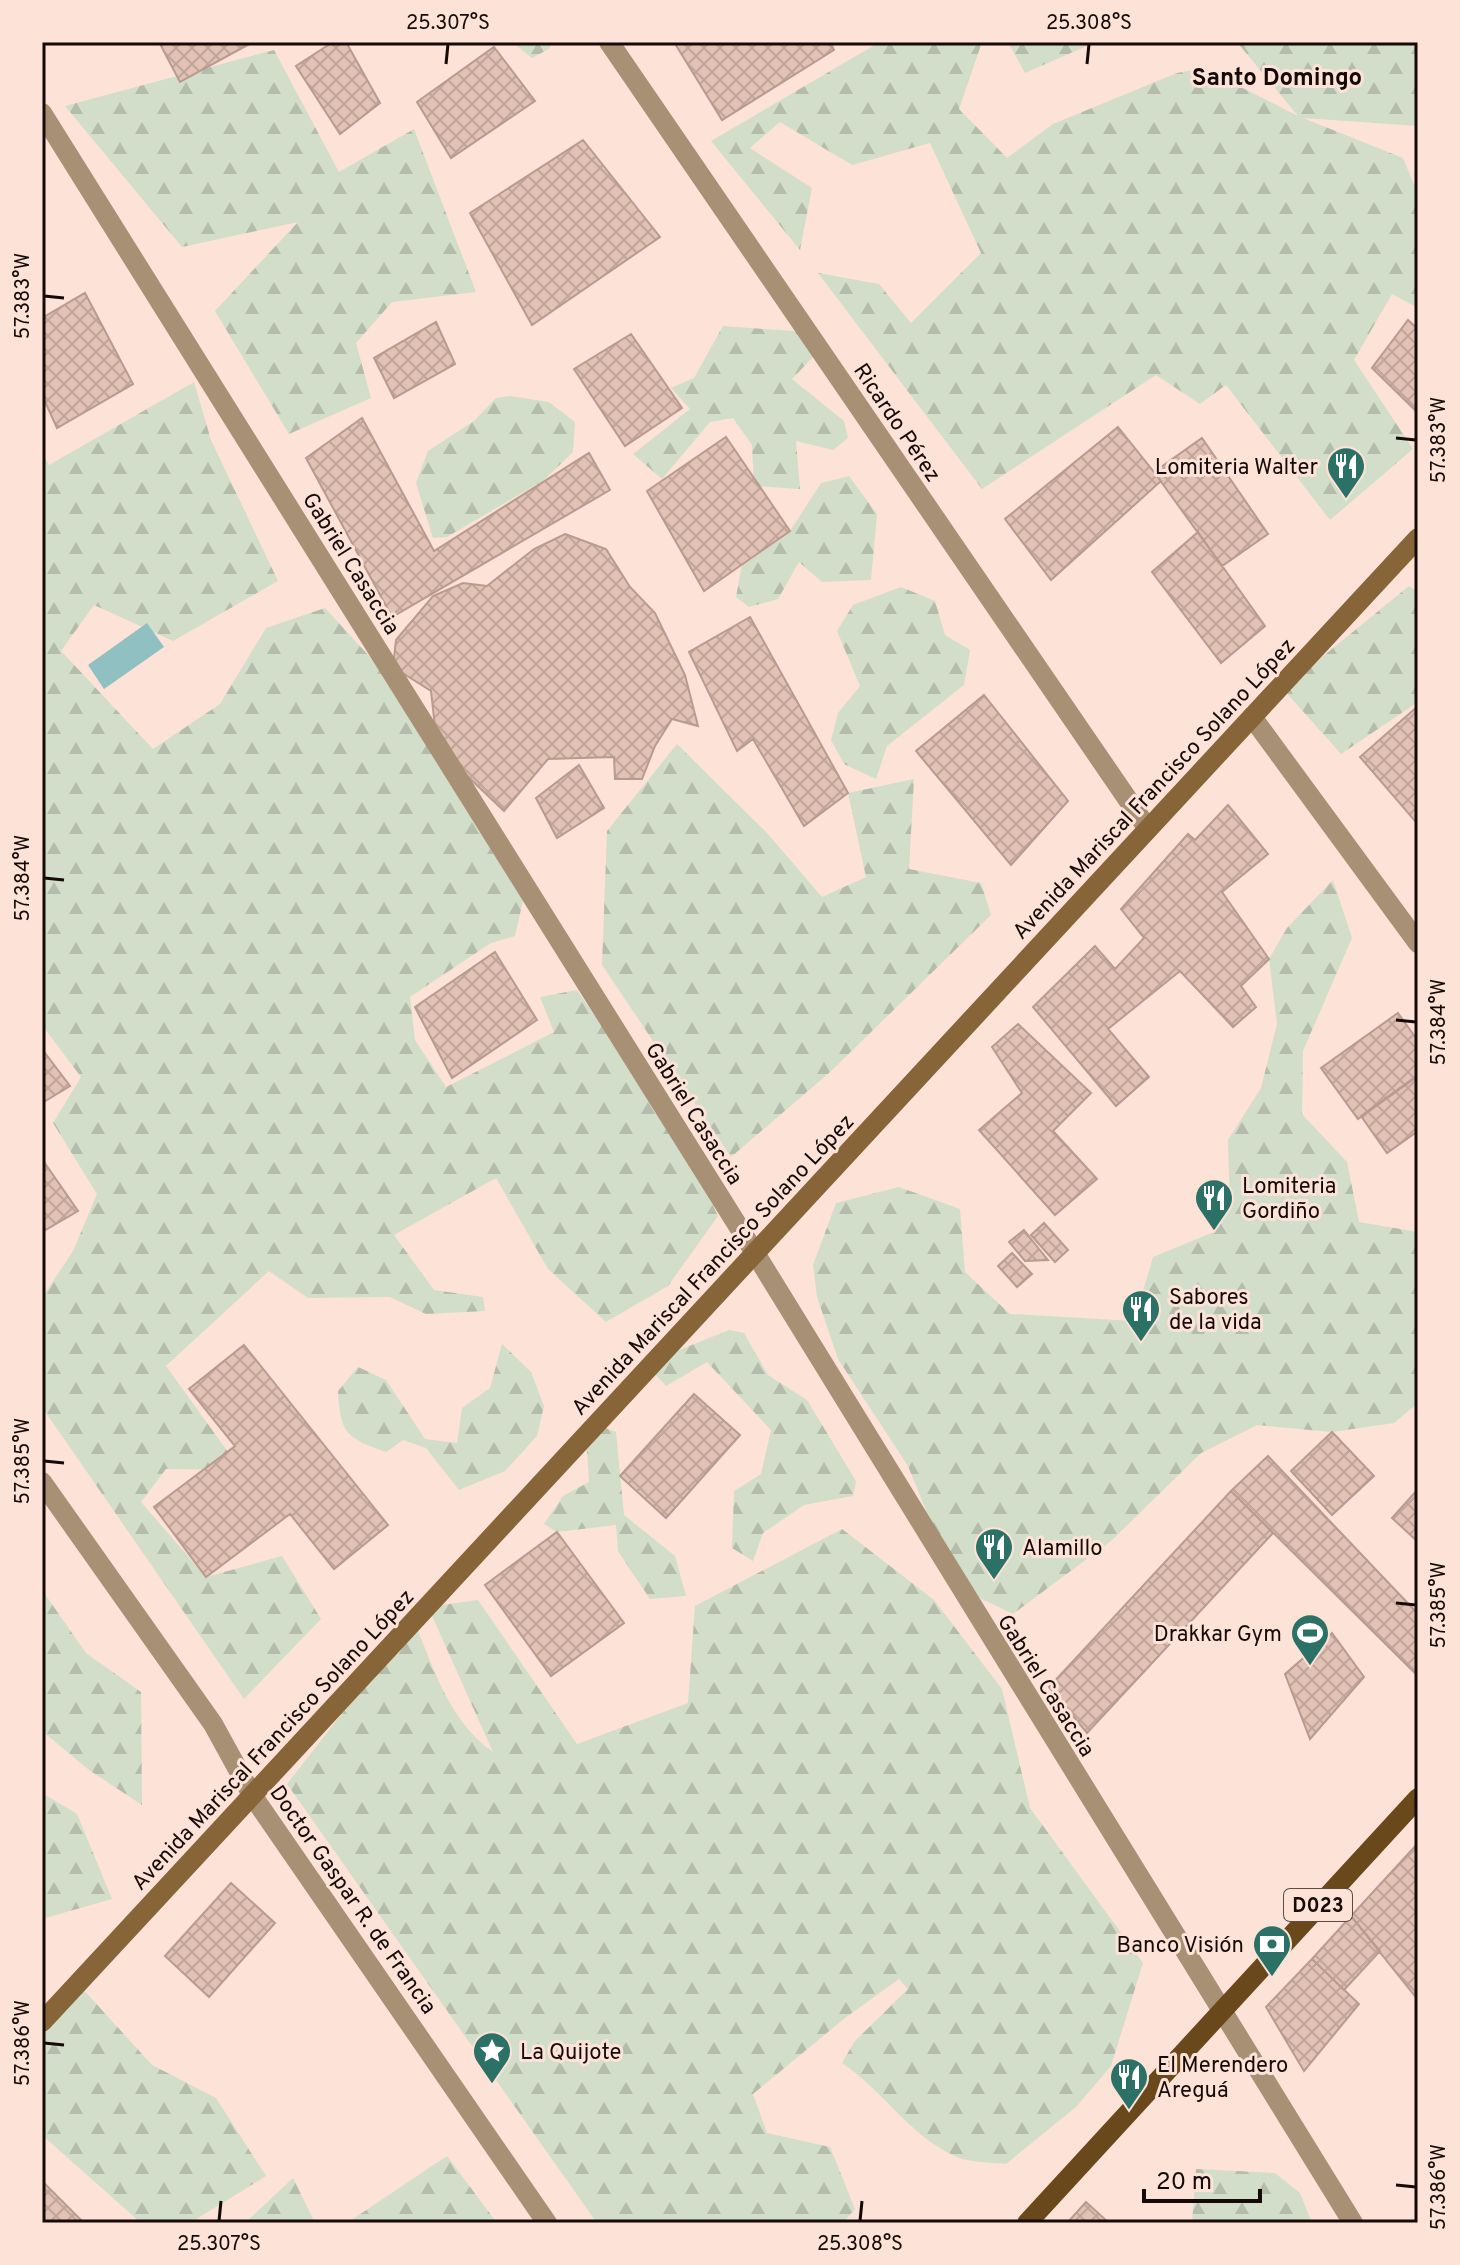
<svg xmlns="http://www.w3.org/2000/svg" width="1460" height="2265" font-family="Overpass,sans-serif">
<defs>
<pattern id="forest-firs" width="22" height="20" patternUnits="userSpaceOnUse" patternTransform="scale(2)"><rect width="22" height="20" fill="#d3deca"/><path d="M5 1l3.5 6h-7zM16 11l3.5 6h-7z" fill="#b4bdac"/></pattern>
<pattern id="building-cross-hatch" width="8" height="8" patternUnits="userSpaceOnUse" patternTransform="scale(2)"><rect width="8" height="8" fill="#e2c2b5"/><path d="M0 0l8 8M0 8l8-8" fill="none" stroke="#c1a59a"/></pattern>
</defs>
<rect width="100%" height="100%" fill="#fce2d7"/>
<path fill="url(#forest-firs)" d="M512,42H552L549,49L532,58Z
M873,42H982L959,109L1007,158L1053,124L1177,73L1203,68L1298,116L1237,42H1418V126L1303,118L1403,158L1418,194V308L1392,294L1354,360L1413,449L1330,520L1226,385L1200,404L1156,375L982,489L818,273L879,284L911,323L981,253L930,143L852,165L780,122L750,148L812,188L800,250L711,141L873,46Z
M1008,42H1096L1025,73Z
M274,50L339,172L414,129L476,292L392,302L356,343L371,398L289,434L215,311L298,222L182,247L65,106Z
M723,326L806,332L814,356L792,379L844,421L848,438L833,450L796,441L800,489L754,486L752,445L733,418L710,422L662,479L633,454L690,409L671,388L694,378Z
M194,382L211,440L278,581L173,641L94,605L61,651L153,749L220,704L266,628L325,608L414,705L524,896L515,936L491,943L410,997L415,1040L446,1087L554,1032L540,997L577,990L686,1149L718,1216L668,1286L606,1322L548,1269L496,1178L394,1235L434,1290L483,1297L485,1311L426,1314L390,1297L308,1298L269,1271L166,1366L241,1470L166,1469L141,1502L206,1577L282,1556L321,1619L244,1699L42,1407V1298L73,1251L97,1194L53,1123L81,1077L42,1025V452L49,465Z
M510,396L549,402L575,422L573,452L544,480L447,537L433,538L416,483L428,451L474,421L496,398Z
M849,476L877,514L871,580L822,582L799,562L778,599L749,607L736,597L744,553L790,531L821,483Z
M1409,586L1418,592V702L1341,754L1283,689Z
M901,587L935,601L945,635L970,650L964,685L887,746L876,779L844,764L831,740L838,713L860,686L837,631L853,605Z
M677,744L768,834L822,897L866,877L848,793L914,779L909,869L981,883L991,915L829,1073L731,1157L602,965L607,831Z
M1333,880L1352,938L1303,1051L1302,1114L1347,1162L1359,1222L1418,1232V1403L1394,1423L1332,1432L1257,1425L1201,1453L1111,1541L1013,1614L957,1587L908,1466L838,1359L817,1297L813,1265L836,1203L899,1187L960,1209L965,1272L1010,1314L1134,1321L1153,1257L1214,1232L1230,1206L1228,1140L1261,1088L1277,1024L1269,959L1287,928Z
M729,1330L744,1333L768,1375L807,1400L856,1481L853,1496L804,1505L763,1533L753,1561L732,1548L734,1491L761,1474L771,1430L707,1362L666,1386L655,1374L657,1359Z
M502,1344L531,1372L544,1406L537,1436L505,1471L459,1490L426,1448L403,1440L386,1452C346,1438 340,1433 338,1391L358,1367L386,1380L425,1439L457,1443L462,1408L490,1388Z
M600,1426L616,1432L624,1515L675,1556L686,1596L650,1599L618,1551L616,1525L557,1532L544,1524L563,1496L589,1482L586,1434Z
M842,1529L934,1600L1002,1689L1030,1808L1143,1963L1111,2066L1076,2107L1006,2164C991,2162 971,2163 957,2157C909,2136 884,2091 842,2063L854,2042L908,1989L899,1979L845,2018L753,2094L767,2133L830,2147L855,2209L843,2223H597L287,1784L414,1621C434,1669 449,1721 493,1752L428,1607L478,1600L577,1744L688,1703L695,1606Z
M42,1590L86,1653L141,1692L142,1805L89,1770L42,1731Z
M42,1793L77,1814L112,1899L42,1919Z
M81,1987L152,2065L216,2098L266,2176L190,2223H141L42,2135V2026Z
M447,2156L497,2223H347Z
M1196,2169L1275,2173L1300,2193L1312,2223H1192Z
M293,2178L315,2223H245Z"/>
<path fill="#90c0c2" d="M147,623L164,647L104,689L88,665Z"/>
<path fill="url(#building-cross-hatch)" stroke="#b99a8e" stroke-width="2" d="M159,42H253L180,82Z
M333,42H346L380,103L340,134L296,66Z
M674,42H830L834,50L722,120Z
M494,47L535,101L451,158L417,102Z
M583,140L660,237L532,325L470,213Z
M85,293L133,384L57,428L42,395V318Z
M1408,320L1418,329V413L1372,368Z
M436,322L455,364L394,398L374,358Z
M631,334L682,408L625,446L574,369Z
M362,418L434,551L589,453L610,490L392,617L306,458Z
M1118,427L1161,481L1051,580L1005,519Z
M726,437L790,531L704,591L647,491Z
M1202,438L1268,534L1222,566L1154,472Z
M1198,532L1265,626L1221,663L1152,572Z
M565,534L606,549L630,587L655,613L685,675L698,726L672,719L655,746L642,779H615L614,757L548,759L504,811L462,771L435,727L431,691L393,667L396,640L433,596L463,583L487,586L534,549Z
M750,617L848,793L804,826L753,739L737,751L689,652Z
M984,695L1068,801L1011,865L916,751Z
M1418,706V819L1415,821L1360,757Z
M579,765L604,808L557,838L536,798Z
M1228,805L1268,854L1222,892L1269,959L1241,986L1256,1007L1233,1027L1180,971L1108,1029L1149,1077L1116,1106L1033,1007L1095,946L1115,969L1144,938L1121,909L1188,834L1195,840Z
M495,952L537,1020L452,1078L415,1007Z
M1398,1013L1418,1041V1076L1358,1119L1321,1068Z
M1018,1024L1091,1093L1053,1131L1097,1179L1055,1215L979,1130L1022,1093L992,1047Z
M42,1049L70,1086L42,1103Z
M1418,1075V1131L1387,1153L1361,1116Z
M42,1159L78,1211L42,1232Z
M1044,1223L1068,1250L1055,1262L1031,1235Z
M1024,1230L1039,1249L1048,1260L1025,1261L1009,1242Z
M1012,1253L1032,1274L1017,1287L998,1266Z
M244,1345L388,1525L334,1569L290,1514L206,1577L154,1507L235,1446L189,1389Z
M694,1394L740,1435L666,1518L620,1476Z
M1332,1432L1374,1476L1332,1515L1291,1471Z
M1268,1456L1418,1614V1676L1231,1491Z
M1418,1489V1542L1392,1518Z
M1231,1491L1273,1533L1087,1733L1049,1687Z
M557,1532L624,1623L551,1676L485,1585Z
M1332,1633L1364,1677L1310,1739L1285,1674Z
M1418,1843V2000L1351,1916Z
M231,1883L275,1923L209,1997L165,1956Z
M1351,1916L1380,1951L1344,1990L1312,1959Z
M1312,1959L1359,2004L1304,2071L1266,2007Z
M42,2181L84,2223H42Z
M1086,2202L1109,2223H1067Z"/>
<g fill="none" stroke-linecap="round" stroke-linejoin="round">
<path stroke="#a79073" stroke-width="20" d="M609,42L1148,829
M42,113L755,1253L1353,2223
M1252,717L1418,943
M42,1482L213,1724L252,1795L547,2223"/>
<path stroke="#876538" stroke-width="20" d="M42,2022L1418,538"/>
<path stroke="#69491b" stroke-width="20" d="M1027,2223L1418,1798"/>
</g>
<path fill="none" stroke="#150a07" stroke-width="3" d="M446,64L448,44M1087,64L1089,44M44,296L64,298M1396,438L1416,440M44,878L64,880M1396,1020L1416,1022M44,1461L64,1463M1396,1603L1416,1605M44,2043L64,2045M1396,2185L1416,2187M219,2221L221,2201M860,2221L862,2201"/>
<defs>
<g id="restaurant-pin" transform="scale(2)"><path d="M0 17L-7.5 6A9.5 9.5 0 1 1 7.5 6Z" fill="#2b7166" stroke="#fce2d7"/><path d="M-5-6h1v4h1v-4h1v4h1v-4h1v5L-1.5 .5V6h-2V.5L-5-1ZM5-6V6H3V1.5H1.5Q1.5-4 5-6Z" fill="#fff"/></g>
<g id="stadium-pin" transform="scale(2)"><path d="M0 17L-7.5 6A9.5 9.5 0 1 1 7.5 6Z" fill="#2b7166" stroke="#fce2d7"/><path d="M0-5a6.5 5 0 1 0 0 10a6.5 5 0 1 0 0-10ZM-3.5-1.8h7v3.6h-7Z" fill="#fff"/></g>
<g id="bank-pin" transform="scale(2)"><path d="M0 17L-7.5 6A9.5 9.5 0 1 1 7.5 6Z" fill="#2b7166" stroke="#fce2d7"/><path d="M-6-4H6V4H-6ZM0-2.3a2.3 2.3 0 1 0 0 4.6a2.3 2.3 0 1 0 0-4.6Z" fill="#fff"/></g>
<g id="sight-pin" transform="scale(2)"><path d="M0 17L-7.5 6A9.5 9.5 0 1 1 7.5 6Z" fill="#2b7166" stroke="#fce2d7"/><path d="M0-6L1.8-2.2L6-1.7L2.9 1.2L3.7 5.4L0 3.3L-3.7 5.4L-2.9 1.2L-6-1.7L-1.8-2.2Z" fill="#fff"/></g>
</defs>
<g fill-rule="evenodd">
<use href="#restaurant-pin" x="1346" y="466"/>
<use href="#restaurant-pin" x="1214" y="1198"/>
<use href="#restaurant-pin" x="1141" y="1309"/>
<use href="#restaurant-pin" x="994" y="1547"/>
<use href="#stadium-pin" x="1310" y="1633"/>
<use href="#bank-pin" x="1272" y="1944"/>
<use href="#sight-pin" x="492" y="2051"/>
<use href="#restaurant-pin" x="1129" y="2077"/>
</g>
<g text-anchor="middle" stroke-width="6" stroke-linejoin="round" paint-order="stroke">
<rect fill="#fce2d7" stroke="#5a4b45" stroke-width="2" x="1284" y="1889" width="68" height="32" rx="6"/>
<g font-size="20" font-weight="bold" fill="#150a07">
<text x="1318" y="1912">D023</text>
</g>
<g font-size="22" fill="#150a07" stroke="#fce2d7">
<text transform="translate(898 422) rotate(56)" y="8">Ricardo Pérez</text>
<text transform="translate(352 563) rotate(58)" y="8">Gabriel Casaccia</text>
<text transform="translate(1153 788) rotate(-47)" y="8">Avenida Mariscal Francisco Solano López</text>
<text transform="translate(695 1113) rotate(58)" y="8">Gabriel Casaccia</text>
<text transform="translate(712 1264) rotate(-47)" y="8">Avenida Mariscal Francisco Solano López</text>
<text transform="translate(1047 1685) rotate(58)" y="8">Gabriel Casaccia</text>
<text transform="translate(272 1739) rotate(-47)" y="8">Avenida Mariscal Francisco Solano López</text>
<text transform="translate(354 1899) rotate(55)" y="8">Doctor Gaspar R. de Francia</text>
</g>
<g font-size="22" fill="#150a07" stroke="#fce2d7" text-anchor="start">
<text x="1318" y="474" text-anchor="end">Lomiteria Walter</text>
<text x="1242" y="1193">Lomiteria<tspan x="1242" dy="25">Gordiño</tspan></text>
<text x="1169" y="1304">Sabores<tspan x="1169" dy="25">de la vida</tspan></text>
<text x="1022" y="1555">Alamillo</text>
<text x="1282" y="1641" text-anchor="end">Drakkar Gym</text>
<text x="1244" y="1952" text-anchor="end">Banco Visión</text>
<text x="520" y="2059">La Quijote</text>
<text x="1157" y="2072">El Merendero<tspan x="1157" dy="25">Areguá</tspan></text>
</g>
<g font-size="24" font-weight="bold" fill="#150a07" stroke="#fce2d7">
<text x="1277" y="85">Santo Domingo</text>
</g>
</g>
<rect width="1460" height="2265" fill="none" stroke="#fce2d7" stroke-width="88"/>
<path d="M1144 2189v12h116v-12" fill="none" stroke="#150a07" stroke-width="4"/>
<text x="1156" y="2189" font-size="24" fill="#150a07" stroke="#fce2d7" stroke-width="6" paint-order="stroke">20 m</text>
<rect x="44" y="44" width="1372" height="2177" fill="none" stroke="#150a07" stroke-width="3"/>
<g font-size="20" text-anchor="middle" fill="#150a07">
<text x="448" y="29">25.307°S</text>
<text x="1089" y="29">25.308°S</text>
<text transform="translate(22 296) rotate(-90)" y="7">57.383°W</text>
<text transform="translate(1438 440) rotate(-90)" y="7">57.383°W</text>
<text transform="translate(22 878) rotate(-90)" y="7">57.384°W</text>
<text transform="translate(1438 1022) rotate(-90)" y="7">57.384°W</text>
<text transform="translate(22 1461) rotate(-90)" y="7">57.385°W</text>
<text transform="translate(1438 1605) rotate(-90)" y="7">57.385°W</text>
<text transform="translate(22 2043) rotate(-90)" y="7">57.386°W</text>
<text transform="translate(1438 2187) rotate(-90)" y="7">57.386°W</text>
<text x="219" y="2250">25.307°S</text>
<text x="860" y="2250">25.308°S</text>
</g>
</svg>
